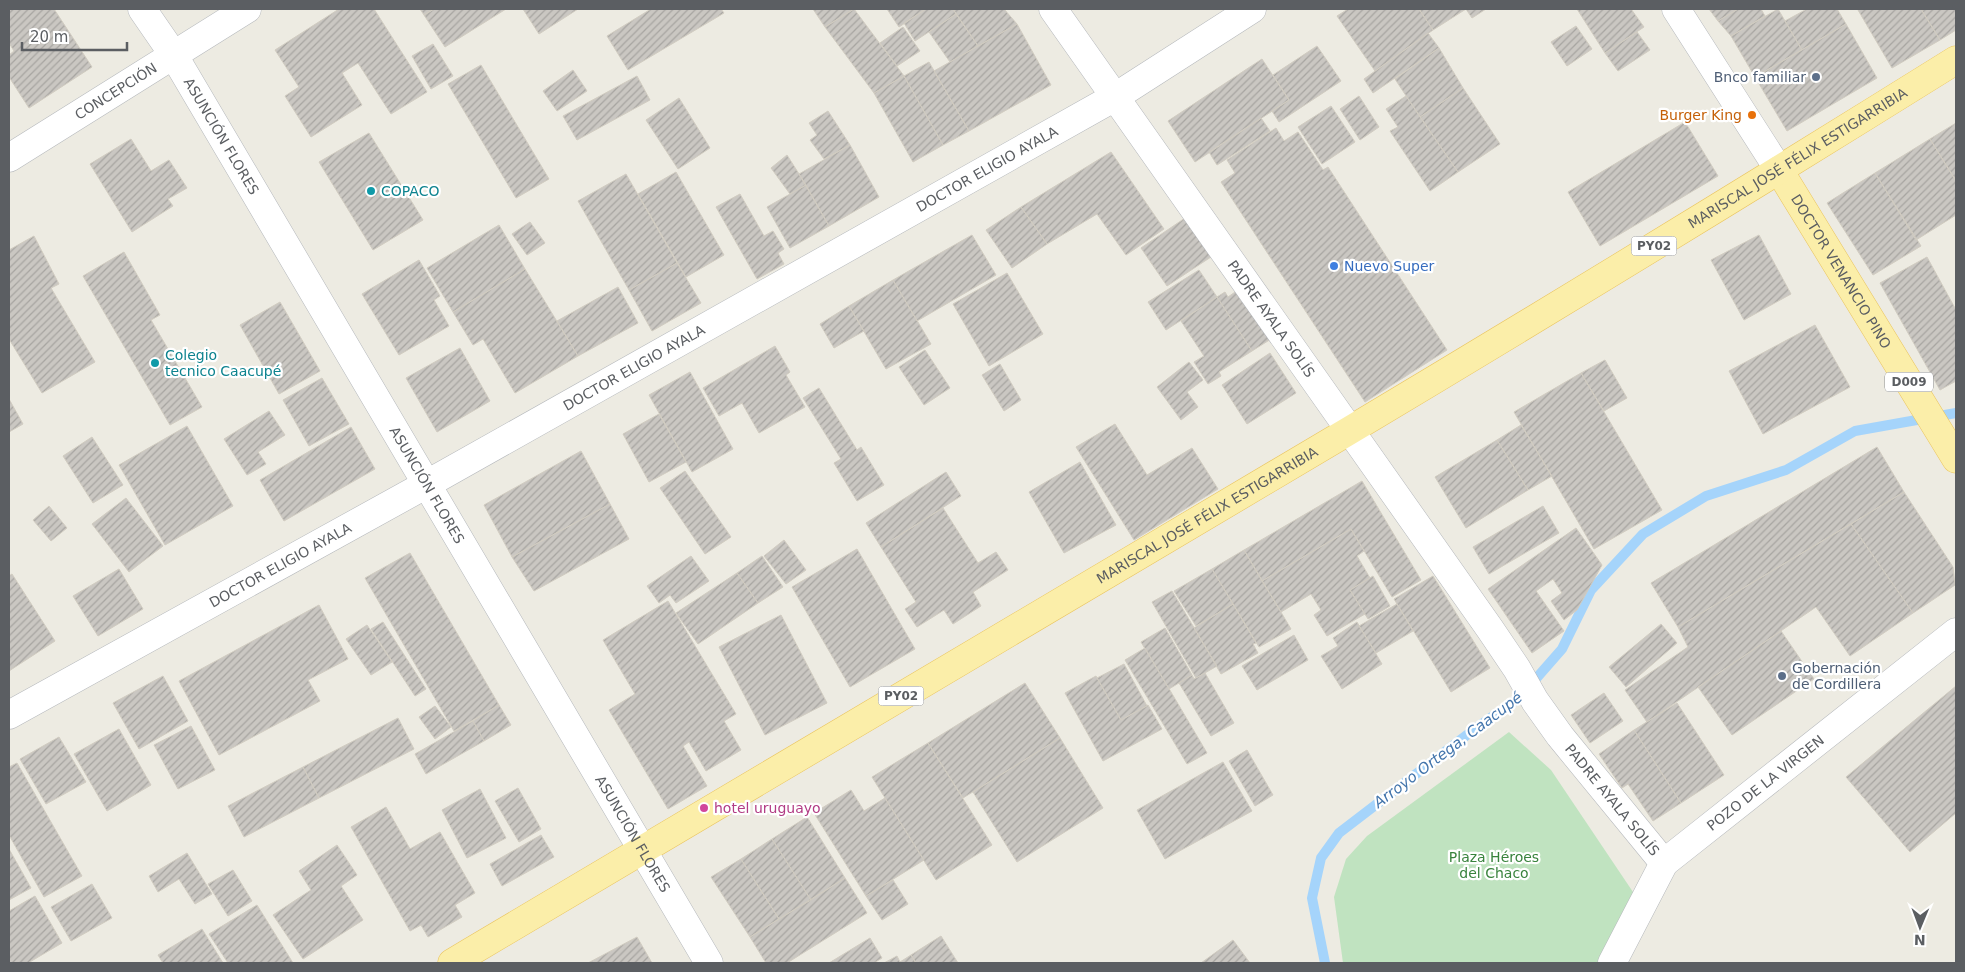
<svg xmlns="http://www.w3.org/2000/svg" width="1965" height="972" font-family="'DejaVu Sans',sans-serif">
<defs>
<pattern id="building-hatch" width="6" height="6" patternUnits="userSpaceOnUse" patternTransform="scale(1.25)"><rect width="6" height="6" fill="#cac7c2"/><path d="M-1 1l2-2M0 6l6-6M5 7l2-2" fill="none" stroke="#a7a5a1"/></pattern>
</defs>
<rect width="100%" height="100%" fill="#edebe2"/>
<path fill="#c0e3c0" d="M1509,732L1551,770L1635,895L1597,963H1343L1334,897L1346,859L1367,836Z"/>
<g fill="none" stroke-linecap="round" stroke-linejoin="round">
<path stroke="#a5d4fb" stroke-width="10" d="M1325,963L1312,898L1321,858L1339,833L1476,728L1519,698L1562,649L1591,590L1643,534L1706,496L1786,470L1855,431L1956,413"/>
</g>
<path fill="url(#building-hatch)" stroke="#d1ccc1" d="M9,9H54L92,67L29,108L9,77V55L14,51L9,43Z
M339,9H374L427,92L391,114L358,63L342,73L362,105L311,137L285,96L299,87L275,50Z
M420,9H434L424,15Z
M434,9H506L445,47L424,15Z
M523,9H578L539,34Z
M651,9H721L724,13L628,70L607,36Z
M813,9H854L825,27Z
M854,9L904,76L874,93L825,27Z
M887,9H926L899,27Z
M926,9H953L956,14L915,41L904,23Z
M953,9H1004L1017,24L978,46Z
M1348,9H1419L1433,30L1375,71L1337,16Z
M1419,9H1466L1433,30Z
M1466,9H1486L1472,18Z
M1577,9H1631L1644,27L1605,53Z
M1709,9H1738L1718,21Z
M1738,9H1761L1765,16L1731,36L1718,21Z
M1778,9L1802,50L1755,77L1731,36Z
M1807,9H1837L1846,24L1802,50L1785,21Z
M1861,9H1921L1940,40L1892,68L1858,10Z
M1921,9H1956V30L1940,40Z
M956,14L978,46L950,62L929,32Z
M1017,24L1051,85L969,131L934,71Z
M1846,24L1877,78L1787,131L1755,77Z
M1576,26L1592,49L1567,66L1551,42Z
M903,27L920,51L897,66L880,43Z
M1637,32L1650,50L1618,71L1605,53Z
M1428,33L1439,48L1373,93L1364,79Z
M433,44L453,76L431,89L412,56Z
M1317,46L1341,81L1279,122L1272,111L1289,100L1273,75Z
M1439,48L1463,88L1420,117L1395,79Z
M1262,59L1289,100L1195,162L1168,121Z
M929,62L969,131L943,145L904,76Z
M481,65L549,179L516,198L448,84Z
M573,70L587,91L557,111L543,91Z
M637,76L650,100L577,140L563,116Z
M904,76L943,145L913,162L874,93Z
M1463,88L1500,144L1458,172L1420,117Z
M1359,96L1379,127L1360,140L1340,109Z
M1406,96L1458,172L1430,191L1390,131L1398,127L1386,109Z
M679,98L710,148L678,169L646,120Z
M1331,106L1355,142L1322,164L1298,127Z
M828,111L850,145L824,159L810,140L817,135L809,123Z
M1261,118L1270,131L1217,165L1209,152Z
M1685,122L1718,176L1600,246L1568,192Z
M1956,123V181L1930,139Z
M1276,128L1284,141L1298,132L1323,170L1328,167L1447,350L1365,402L1221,182L1235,173L1227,160Z
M369,133L423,220L373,250L319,162Z
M131,139L151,171L169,160L187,188L168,199L173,206L132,232L90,164Z
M1930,139L1956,181V215L1916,240L1875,173Z
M850,145L879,197L829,226L799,174Z
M1111,152L1164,229L1126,255L1097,214L1047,244L1021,207Z
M787,155L806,185L790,194L771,168Z
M676,172L724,255L686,277L638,194Z
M1875,173L1921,246L1873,275L1827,203Z
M626,174L677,263L629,290L578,201Z
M806,185L829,226L790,248L767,207Z
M740,194L764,236L773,231L784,249L778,253L784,264L757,279L716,207Z
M1021,207L1047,244L1012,268L986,230Z
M1188,216L1214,255L1167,286L1141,248Z
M530,222L545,243L527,255L512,234Z
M499,225L525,269L453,312L427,268Z
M972,235L996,275L917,321L893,280Z
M1759,235L1791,294L1744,320L1711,260Z
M34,236L59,284L51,288L95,362L42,393L9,339V250Z
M124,252L160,315L151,320L202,407L170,425L83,276Z
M1927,257L1956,310V381L1940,390L1880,283Z
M419,260L440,296L434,300L449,326L399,355L362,294Z
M677,263L701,303L652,331L629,290Z
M525,269L578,356L515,393L483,339L473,345L453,312Z
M1199,270L1217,297L1166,330L1148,302Z
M1007,273L1043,334L989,366L953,304Z
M893,280L931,344L886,369L849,306Z
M618,287L638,323L578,356L557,321Z
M1238,290L1271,339L1252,351L1217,297L1225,292L1228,297Z
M1217,297L1252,351L1219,372L1221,376L1208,384L1194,362L1204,356L1181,321Z
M280,302L320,371L279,394L240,325Z
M849,306L864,331L834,348L820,324Z
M1815,325L1850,387L1763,434L1729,371Z
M775,346L790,372L786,375L805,407L759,433L742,403L719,416L703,388Z
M460,348L490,401L437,432L406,378Z
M925,350L950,388L924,405L899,367Z
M1270,353L1296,393L1247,424L1222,385Z
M1605,360L1627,398L1604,411L1581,373Z
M1189,362L1203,380L1187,392L1198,407L1181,420L1157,387Z
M1000,364L1021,400L1004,411L982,375Z
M690,372L733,449L692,472L649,395Z
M1581,373L1662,510L1594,549L1514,412Z
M322,378L349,424L309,446L283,400Z
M819,388L857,450L861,447L884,485L857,501L834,463L841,459L803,398Z
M9,399L23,424L9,432Z
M269,411L285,435L258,452L266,464L247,475L224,439Z
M659,414L686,462L649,482L623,434Z
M1115,424L1147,475L1192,448L1218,489L1134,540L1076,447Z
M1521,425L1552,476L1528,490L1497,440Z
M187,426L233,506L165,545L119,465Z
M351,427L375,469L284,521L260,480Z
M92,437L123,485L93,503L63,456Z
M1497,440L1528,490L1466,528L1435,477Z
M1877,447L1904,492L1678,627L1651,583Z
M581,451L610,504L512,557L484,505Z
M1080,462L1116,525L1064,553L1029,492Z
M685,471L731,537L705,554L660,488Z
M946,472L961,496L881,547L866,523Z
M1362,481L1421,580L1392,597L1351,529L1262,581L1244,550Z
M1904,492L1953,567L1955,585L1913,613L1851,524Z
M126,498L163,546L129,572L92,524Z
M610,504L629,539L534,591L512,557Z
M49,506L67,528L51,541L33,520Z
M1543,506L1559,533L1489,574L1473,547Z
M943,508L978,563L996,552L1008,570L973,592L981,606L953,624L944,610L917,627L905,609L916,602L881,547Z
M1851,524L1913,613L1850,656L1816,607L1647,722L1625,690L1688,647L1678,627Z
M1576,528L1602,565L1577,610L1564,620L1551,601L1562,593L1553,579L1536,591L1564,631L1532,653L1488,589Z
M1351,529L1364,551L1357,556L1370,578L1350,590L1365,614L1327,636L1314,615L1321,610L1311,594L1281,612L1262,581Z
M784,540L806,570L786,584L764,556Z
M857,549L915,649L850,687L792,587Z
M1244,550L1291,629L1259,647L1212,569Z
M410,553L499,705L454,731L365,578Z
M691,556L709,581L676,603L670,595L659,603L647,586Z
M762,556L783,587L758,603L737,573Z
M119,569L143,609L98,636L73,596Z
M1212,569L1233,604L1196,626L1174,591Z
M737,573L758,603L698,644L676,613Z
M12,574L55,641L9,671V576Z
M1373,576L1390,606L1368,619L1350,590Z
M1433,576L1490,668L1451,692L1394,599Z
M1172,591L1217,666L1196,678L1152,602Z
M668,601L736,714L724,721L741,750L706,771L689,742L683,746L707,786L668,809L609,710L635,694L603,640Z
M1233,604L1256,643L1253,644L1258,653L1221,674L1194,628Z
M1397,604L1413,631L1376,653L1359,626Z
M319,605L348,659L308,680L320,701L219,755L179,681Z
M781,615L827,703L765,735L719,647Z
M383,622L426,689L415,696L371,629Z
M1357,622L1382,664L1342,689L1321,656L1338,646L1333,638Z
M1661,624L1677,643L1626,687L1609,667Z
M367,625L392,662L371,675L346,639Z
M1165,628L1192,675L1169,689L1141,642Z
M1781,631L1814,679L1732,735L1698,687Z
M1294,635L1308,660L1257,690L1242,666Z
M1145,648L1207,753L1187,764L1125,660Z
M1124,664L1147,706L1121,720L1097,678Z
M1205,673L1234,723L1211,736L1179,683L1192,675L1194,679Z
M163,676L188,721L139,749L113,703Z
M1096,676L1121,720L1148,705L1162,729L1103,761L1065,693Z
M1025,683L1060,738L963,798L928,743Z
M1956,686V813L1910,852L1846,777Z
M1604,693L1623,721L1590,743L1571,715Z
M1677,703L1724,775L1681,803L1634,730Z
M499,705L511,725L484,741L473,721Z
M435,706L451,727L435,739L419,717Z
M398,718L414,749L319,798L303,767Z
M473,721L484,741L426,774L415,754Z
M191,726L215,770L178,789L154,745Z
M119,729L151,785L107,811L74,754Z
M1634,730L1681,803L1653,821L1628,784L1622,788L1599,754Z
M59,737L86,782L46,804L20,759Z
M1060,738L1103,808L1017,862L973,792Z
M928,743L992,845L936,880L872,777Z
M1247,750L1273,795L1255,806L1229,761Z
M1223,762L1252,811L1165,859L1137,810Z
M17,763L82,876L44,897L9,835V767Z
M303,767L319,798L244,837L228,806Z
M518,788L541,829L519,842L495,801Z
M480,789L506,838L467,858L442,810Z
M851,790L864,811L885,798L924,860L866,896L814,813Z
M386,807L410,849L440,832L475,893L455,905L462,917L428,937L421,925L410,931L351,827Z
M807,817L845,878L811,900L772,839Z
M541,835L554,857L502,886L490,864Z
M772,839L811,900L779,919L741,859Z
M337,845L357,875L341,886L363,920L303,959L273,915L311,890L299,871Z
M9,849L31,888L9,900Z
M187,853L212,894L195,904L179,879L158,892L149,876Z
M741,859L779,919L750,937L711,877Z
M233,870L252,901L228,916L208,884Z
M845,878L867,913L787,963H766L750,937Z
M893,880L908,904L882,920L866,896Z
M92,884L112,918L71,941L51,907Z
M35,896L62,943L28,963H9V911Z
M257,905L293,963H228L209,934Z
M202,929L223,963H163L158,955Z
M941,936L958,963H916L911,955Z
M637,937L652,963H588Z
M870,938L882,958L874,963H829Z
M1233,940L1250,963H1201Z
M911,955L916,963H884L897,956L900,962Z"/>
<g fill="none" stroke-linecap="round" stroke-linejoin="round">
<g stroke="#b5b8bc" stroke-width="29">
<g id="minor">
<path id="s1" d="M142,9L173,54L709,963"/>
<path id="s2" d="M1053,9L1490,629L1517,669L1535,701L1560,736L1664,863"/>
<path d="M1676,9L1779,170"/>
<path id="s3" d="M9,158L247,9"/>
<path id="s4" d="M9,715L427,484L1115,97L1252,9"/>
<path id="s5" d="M1612,963L1664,863L1956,632"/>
</g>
</g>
<g stroke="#eac45e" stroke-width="29">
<g id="primary">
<path id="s6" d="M1779,170L1956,459"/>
<path id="s7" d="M452,963C749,784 1049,610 1347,432C1551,310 1754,186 1956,60"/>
</g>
</g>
<use href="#minor" stroke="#fff" stroke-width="28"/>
<use href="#primary" stroke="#fbeea9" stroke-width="28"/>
</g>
<g fill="#5c6f8a" stroke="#fff" stroke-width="2">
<circle cx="1816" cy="77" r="5"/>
<circle cx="1782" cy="676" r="5"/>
</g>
<circle fill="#e8710a" stroke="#fff" stroke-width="2" cx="1752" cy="115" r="5"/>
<g fill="#0f9aa8" stroke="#fff" stroke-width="2">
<circle cx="371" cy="191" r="5"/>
<circle cx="155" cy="363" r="5"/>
</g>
<circle fill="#3f7fe0" stroke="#fff" stroke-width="2" cx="1334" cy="266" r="5"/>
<circle fill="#d1479c" stroke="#fff" stroke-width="2" cx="704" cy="808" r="5"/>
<g text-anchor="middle" stroke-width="4.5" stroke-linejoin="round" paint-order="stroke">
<g fill="#fff" stroke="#8c8e91" stroke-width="1">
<rect x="1631.5" y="236.5" width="45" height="19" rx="4"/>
<rect x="1885" y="372.5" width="48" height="19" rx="4"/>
<rect x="878.5" y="686.5" width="45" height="19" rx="4"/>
</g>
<g font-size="12" font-weight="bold" fill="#5b5e62">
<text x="1654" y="250">PY02</text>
<text x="1909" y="386">D009</text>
<text x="901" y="700">PY02</text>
</g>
<g font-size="14" fill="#4e5e75" stroke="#fff" text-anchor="end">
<text x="1806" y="82">Bnco familiar</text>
<text x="1792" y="673" text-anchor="start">Gobernación<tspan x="1792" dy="16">de Cordillera</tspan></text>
</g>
<g font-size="14" fill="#5b5e62" stroke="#fff">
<text dy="5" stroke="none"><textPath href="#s3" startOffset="126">CONCEPCIÓN</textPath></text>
<text dy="5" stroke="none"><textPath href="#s1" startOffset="150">ASUNCIÓN FLORES</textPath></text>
<text dy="5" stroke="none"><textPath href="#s7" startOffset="1568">MARISCAL JOSÉ FÉLIX ESTIGARRIBIA</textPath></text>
<text dy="5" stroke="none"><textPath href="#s4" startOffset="1120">DOCTOR ELIGIO AYALA</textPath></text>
<text dy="5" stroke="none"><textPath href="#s6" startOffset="119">DOCTOR VENANCIO PINO</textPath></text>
<text dy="5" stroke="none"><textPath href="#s2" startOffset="379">PADRE AYALA SOLÍS</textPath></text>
<text dy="5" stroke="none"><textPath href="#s4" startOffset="715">DOCTOR ELIGIO AYALA</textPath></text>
<text dy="5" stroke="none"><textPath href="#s1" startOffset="555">ASUNCIÓN FLORES</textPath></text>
<text dy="5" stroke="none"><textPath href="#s7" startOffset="878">MARISCAL JOSÉ FÉLIX ESTIGARRIBIA</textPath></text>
<text dy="5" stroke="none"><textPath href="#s4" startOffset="310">DOCTOR ELIGIO AYALA</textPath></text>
<text dy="5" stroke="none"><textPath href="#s5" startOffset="242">POZO DE LA VIRGEN</textPath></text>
<text dy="5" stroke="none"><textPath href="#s2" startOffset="969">PADRE AYALA SOLÍS</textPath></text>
<text dy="5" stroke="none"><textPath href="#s1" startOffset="960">ASUNCIÓN FLORES</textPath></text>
</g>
<g font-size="14" fill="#c56008" stroke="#fff" text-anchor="end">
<text x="1742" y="120">Burger King</text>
</g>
<g font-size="14" fill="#0d838f" stroke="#fff" text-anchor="start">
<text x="381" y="196">COPACO</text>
<text x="165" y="360">Colegio<tspan x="165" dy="16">tecnico Caacupé</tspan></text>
</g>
<g font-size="14" fill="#366cbe" stroke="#fff" text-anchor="start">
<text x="1344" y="271">Nuevo Super</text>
</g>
<g font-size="14" fill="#b23c85" stroke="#fff" text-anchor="start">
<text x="714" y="813">hotel uruguayo</text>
</g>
<g font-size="14" fill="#39833d" stroke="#fff">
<text x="1494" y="862">Plaza Héroes<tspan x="1494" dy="16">del Chaco</tspan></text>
</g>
<g font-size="15" font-style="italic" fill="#4375ac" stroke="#fff">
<text transform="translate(1448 750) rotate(-37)" y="5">Arroyo Ortega, Caacupé</text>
</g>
</g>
<rect width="1965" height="972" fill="none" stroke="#5b5e62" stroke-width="20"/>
<g transform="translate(1920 927) rotate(181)" stroke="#ffffff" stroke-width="4" paint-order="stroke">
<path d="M0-4L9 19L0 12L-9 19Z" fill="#5b5e62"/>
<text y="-8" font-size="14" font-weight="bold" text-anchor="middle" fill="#5b5e62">N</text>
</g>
<path d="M22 42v8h105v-8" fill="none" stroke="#5b5e62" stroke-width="2.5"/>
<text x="30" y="42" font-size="15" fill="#5b5e62" stroke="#ffffff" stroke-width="4" paint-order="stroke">20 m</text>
</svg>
